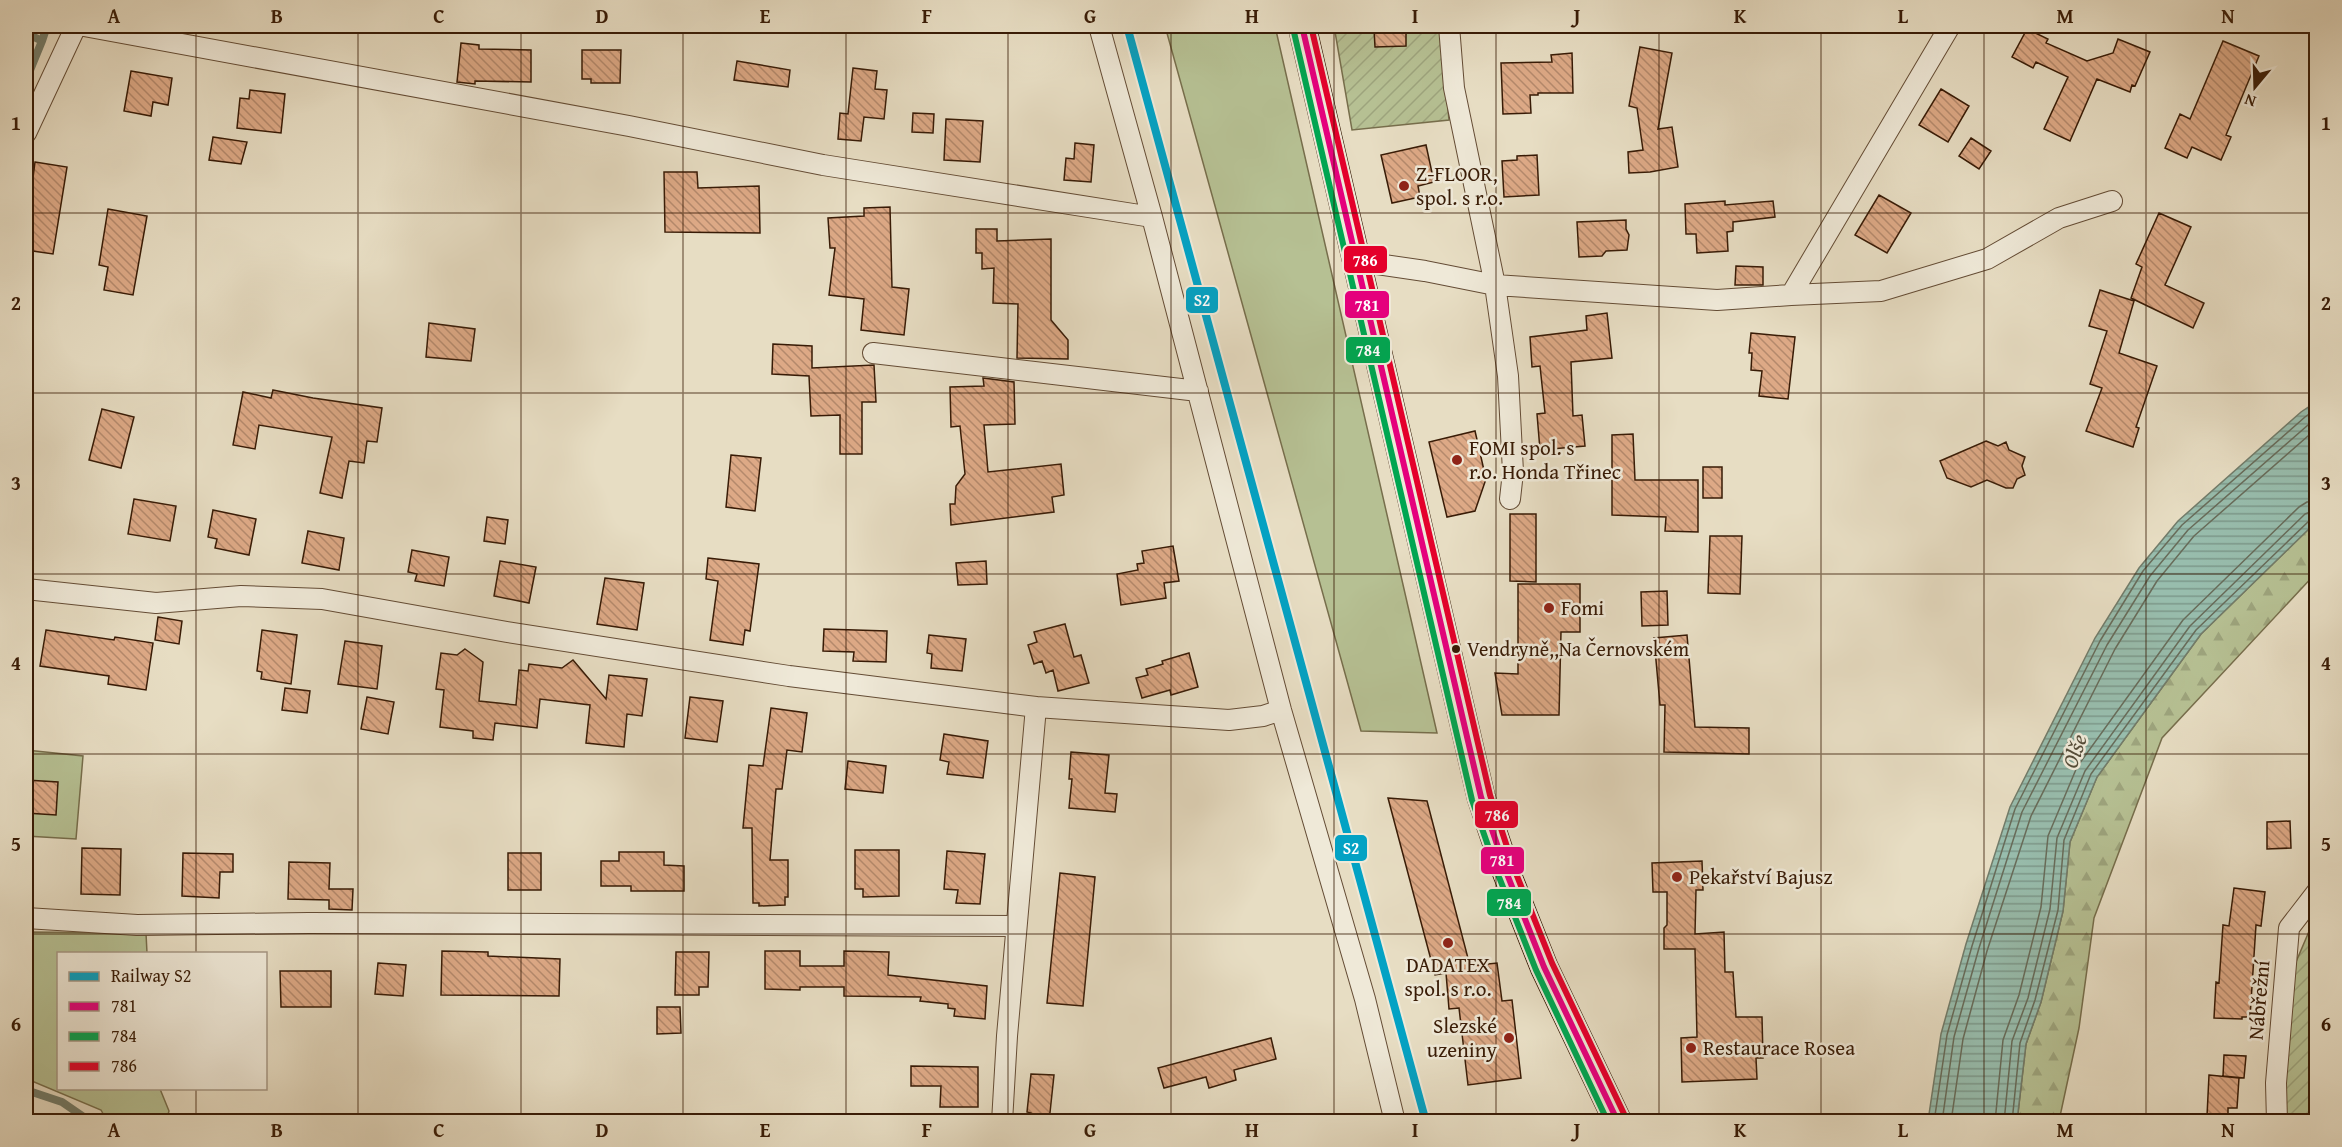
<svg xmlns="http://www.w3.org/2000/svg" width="2342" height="1147" font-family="'Gentium Book Plus',serif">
<defs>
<pattern id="forest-firs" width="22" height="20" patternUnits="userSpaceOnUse" patternTransform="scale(1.5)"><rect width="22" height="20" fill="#b6c093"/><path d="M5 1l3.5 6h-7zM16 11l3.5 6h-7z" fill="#9da47d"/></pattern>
<pattern id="garden-furrows" width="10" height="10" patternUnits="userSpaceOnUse" patternTransform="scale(1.5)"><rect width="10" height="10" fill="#b6c093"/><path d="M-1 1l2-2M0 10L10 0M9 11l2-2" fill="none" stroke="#9da47d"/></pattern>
<pattern id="water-rules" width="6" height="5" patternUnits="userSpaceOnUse" patternTransform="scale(1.5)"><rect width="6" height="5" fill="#98bdad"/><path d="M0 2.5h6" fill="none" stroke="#7d998b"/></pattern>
<pattern id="building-back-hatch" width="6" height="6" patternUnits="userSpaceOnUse" patternTransform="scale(1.5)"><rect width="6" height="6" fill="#dda986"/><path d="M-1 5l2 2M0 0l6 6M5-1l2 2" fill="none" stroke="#b4896c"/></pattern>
</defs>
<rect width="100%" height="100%" fill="#e7ddc3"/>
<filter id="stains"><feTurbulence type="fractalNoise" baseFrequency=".00333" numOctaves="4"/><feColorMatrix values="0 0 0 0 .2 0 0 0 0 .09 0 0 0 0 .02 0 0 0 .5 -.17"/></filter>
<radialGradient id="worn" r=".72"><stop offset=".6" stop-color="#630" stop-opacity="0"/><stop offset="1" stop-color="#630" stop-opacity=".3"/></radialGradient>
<path fill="#b6c093" stroke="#776e4c" stroke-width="1.5" d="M1165,26H1275L1437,733L1361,731Z
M26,750L83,756L76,839L26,836Z
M26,932L146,933L147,953L58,954V1088L160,1089L169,1111L166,1121H107L101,1110L27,1079L26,1055Z"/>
<path fill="url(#forest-firs)" stroke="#776e4c" stroke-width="1.5" d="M2316,522V573L2162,738L2094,918L2079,1028L2059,1121L2017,1122L2026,1044L2041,1002L2063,911L2070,842L2097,777L2201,634Z"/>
<path fill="url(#garden-furrows)" stroke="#776e4c" stroke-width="1.5" d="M1334,26H1440L1449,120L1352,130Z
M2316,915V1121L2286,1122L2285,1088L2293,969Z"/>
<path fill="url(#water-rules)" stroke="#727c6a" stroke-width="1.5" d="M2316,402V522L2201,634L2097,777L2070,842L2063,911L2041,1002L2026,1044L2017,1121H1928L1941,1034L1966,944L2010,807L2095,638L2139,568L2178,521L2301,412Z"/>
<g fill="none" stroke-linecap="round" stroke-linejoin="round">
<path stroke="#686c5a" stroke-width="1.5" d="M1934,1122L1947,1035L1972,946L2015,809L2100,641L2143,571L2182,525L2305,417L2316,409
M1942,1122L1954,1037L1979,948L2022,812L2107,645L2150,576L2188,530L2316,418
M1951,1122L1963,1039L1987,951L2031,816L2115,649L2157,581L2194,536L2316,429
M1995,1122L2003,1040L2019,995L2041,907L2048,836L2077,767L2183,620L2299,507L2307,502L2316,501
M2004,1122L2012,1041L2028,998L2050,909L2057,838L2085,771L2190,626L2305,514L2316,510
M2012,1122L2020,1043L2035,1000L2058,910L2064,840L2091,774L2196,630L2310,520L2316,518"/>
<path stroke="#727c6a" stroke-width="8" d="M26,33L42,41L26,80
M42,41L47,26
M26,1090L62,1102L91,1122"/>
</g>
<path fill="url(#building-back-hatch)" stroke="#381b06" stroke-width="1.5" d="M1379,26H1406V46L1375,47L1374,29H1379Z
M2027,29L2048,39L2046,43L2087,61L2113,53L2118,39L2150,52L2135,86L2132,85L2130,92L2097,79L2070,141L2044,129L2068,77L2036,62L2033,68L2012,57Z
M2223,41L2259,56L2226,135L2231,137L2221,160L2192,147L2187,158L2165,148L2180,114L2190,119Z
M461,43L479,45V49L531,50V82L475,81V84L457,82Z
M1640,47L1672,53L1658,129L1672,127L1678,167L1650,172L1629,173L1628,152L1643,150L1637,108L1629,106Z
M582,50H621L620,83H591V79H582Z
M1572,53L1573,93H1538V95H1530L1531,113L1503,114L1501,63L1552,62L1551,55Z
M737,61L790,70L788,87L734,80Z
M853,68L877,71L875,89L887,90L884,119L864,117L861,141L838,139L840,113L848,114Z
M131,71L172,78L168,105L153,102L151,116L124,111Z
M1941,89L1969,106L1948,142L1919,125Z
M250,90L285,94L281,133L237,128L240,98L249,99Z
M913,113L934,114L933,133L912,132Z
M946,119L983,121L980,162L944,160Z
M213,137L247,142L241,164L209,160Z
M1971,138L1991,151L1979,169L1959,156Z
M1075,143L1094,145L1091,182L1064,180L1066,158L1074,159Z
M1426,145L1434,182L1418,186L1420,197L1392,203L1381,155Z
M1537,155L1539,195L1504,197L1502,161L1517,160V156Z
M35,162L67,167L53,254L26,250V232Z
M664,172H697L698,188L759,186L760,233L665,232Z
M1879,195L1911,213L1887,253L1855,235Z
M1725,201V205L1773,201L1775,217L1733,222V231L1727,232L1728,251L1697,253L1696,234H1686L1685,204Z
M890,207L892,287L909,289L904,335L861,330L864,299L829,295L835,248H830L828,218L864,216V208Z
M108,209L147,216L133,295L104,290L108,267L99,265Z
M2159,213L2191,227L2165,285L2204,303L2193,328L2131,298L2142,267L2136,264Z
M1626,220V229L1629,235L1627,250L1606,251L1602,256L1579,257L1577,222Z
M976,229H997V241L1051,239V320L1068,340V359L1017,358L1018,304L993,303L994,268L982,269V253H976Z
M1736,266L1763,267V285H1735Z
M2100,290L2134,301L2119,353L2157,366L2136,427L2139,428L2133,447L2086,431L2102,388L2090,384L2107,331L2089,326Z
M1607,313L1612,358L1571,362L1573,416L1582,415L1585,446L1540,450L1537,414L1545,413L1540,366L1532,367L1530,337L1587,330L1586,316Z
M429,323L475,329L471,361L426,357Z
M1751,333L1795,337L1788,399L1759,396L1762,371L1751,370L1752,353H1749Z
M773,344L812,346V368L874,365L876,402H862V454H840V415L811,416L809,376L772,374Z
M983,378L1014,382L1015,424L984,425L988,472L1061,464L1064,495L1052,497L1054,512L951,525L950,504H955L956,486L965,474L960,426L951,427L950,387L984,386Z
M273,390L313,398L382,408L377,442L367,441L364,463L349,461L342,498L320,493L332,437L259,425L255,449L233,445L243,392L271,398Z
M102,409L134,417L121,468L89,460Z
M1475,431L1486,479L1475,511L1447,517L1429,442Z
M1633,434L1635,480H1698V532L1665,531L1666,517L1612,515V435Z
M1986,441L1998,446L2006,442L2009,450L2025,457L2022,466L2025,475L2017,479L2013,488H2006L1987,480L1971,487L1947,478L1940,461Z
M731,455L761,458L755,511L726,507Z
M1703,467H1722V498H1703Z
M134,499L176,506L170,541L128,534Z
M213,510L256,519L249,555L215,548L217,539L208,537Z
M1510,514H1536V582L1510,581Z
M487,517L508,520L505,544L484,541Z
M308,531L344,538L339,570L302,563Z
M1710,536H1742L1740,594L1708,593Z
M1173,546L1179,581L1164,583L1166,598L1121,605L1117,574L1138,570L1137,564L1144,563L1142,551Z
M412,550L449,557L444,586L415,581L417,574L408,572Z
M708,558L759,564L750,631L745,630L743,645L710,640L718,581L706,579Z
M500,561L536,567L529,603L494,596Z
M986,561L987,584L958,585L956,563Z
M605,578L644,583L637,630L597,624Z
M1518,584H1580V632H1561L1559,715H1502L1495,673L1518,674Z
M1667,591L1668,625L1642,626L1641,592Z
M158,617L182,621L179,644L155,640Z
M1065,624L1074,657L1081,655L1089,683L1058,691L1053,670L1046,673L1042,661L1034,664L1028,645L1037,642L1034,632Z
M824,629L887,631L886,662L853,661L854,652L823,651Z
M46,630L114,640L115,637L153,643L146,690L108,684L109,676L40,666Z
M262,630L297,635L291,684L261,679L262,672L257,671Z
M929,635L966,639L962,671L931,668L932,654L927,653Z
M1687,635L1695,727L1749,728V754L1664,752L1665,705H1660L1654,638Z
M345,641L382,646L377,689L338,684Z
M465,649L483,662L479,701L516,705L519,670L528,671L529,664L562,668L573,660L606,699L609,675L647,679L642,716L627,714L624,747L586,743L590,705L540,699L537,728L495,723L493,740L473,738V731L440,727L444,690L436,689L441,653L457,655Z
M1189,653L1198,687L1171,695L1170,690L1142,698L1136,678L1148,675L1146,669L1163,664L1162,661Z
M285,688L310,691L307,713L282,710Z
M367,697L394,702L388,734L361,729Z
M690,697L723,701L717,742L685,738Z
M771,708L807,713L802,752L787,750L782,789H776L770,860H788V897H785V905L759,906V903H753L752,828H743L749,765L763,766Z
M944,734L988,741L983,778L947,774L949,762L940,760Z
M1071,752L1109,755L1105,793L1117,794L1115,812L1069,808L1072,779H1069Z
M848,761L886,766L883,793L845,789Z
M26,780L58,782L56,815L26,813Z
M1388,798L1427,801L1470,966L1497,963L1502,1001L1512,1000L1521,1078L1468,1085L1459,1008L1449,1009L1446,973L1435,975Z
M2290,821L2291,848L2267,849V822Z
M82,848L121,849L120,895L81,894Z
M855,850H899V896L863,897V889H855Z
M947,851L985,854L980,904L956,903L958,890L944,889Z
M619,852H664V865L684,866V891H631V886H601V861H619Z
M183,853L233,854V872H220L219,898L182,896Z
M508,853H541V890H508Z
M1702,861L1703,890H1696L1695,934L1724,932L1725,972H1733L1736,1017H1762L1763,1058H1756L1757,1079L1682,1082L1681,1038L1697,1037L1695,949H1664V928L1667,925V892H1653L1652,863Z
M289,862L330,863L329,889H353L352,910L329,909V900L288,899Z
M1060,873L1095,877L1083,1006L1047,1003Z
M2234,888L2265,892L2261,926L2256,925L2250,1017H2242V1019L2214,1018L2216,982L2219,983L2223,925L2229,926Z
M442,951L488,952V956L560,959L559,996L441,995Z
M765,951H800V966H844V951L889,952L888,975L987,986L985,1019L954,1016L955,1009L948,1008V1004L920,1001L921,997L844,996V987H800V990L765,989Z
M676,952H709L708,987H699V995H675Z
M378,963L406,965L403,996L375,994Z
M280,971H331V1007H281Z
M657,1007H680L681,1033L657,1034Z
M1271,1038L1276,1059L1234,1070L1236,1080L1209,1088L1206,1077L1164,1088L1158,1068Z
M2224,1055L2246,1056L2244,1078L2223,1076Z
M911,1066L978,1067V1107H940L941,1086H911Z
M1031,1074L1054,1075L1049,1122L1030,1120L1031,1113L1027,1112Z
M2209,1075L2239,1078L2237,1108H2228V1117L2207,1116Z"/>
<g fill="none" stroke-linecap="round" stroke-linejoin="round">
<g stroke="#644c35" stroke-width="22">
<path id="street" d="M84,26L629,126L823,165L1152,217
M1099,26L1152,217L1281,710L1365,999L1395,1122
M1449,26L1454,88L1495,285L1508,376L1513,472L1510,499
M26,133L76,26
M1357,261L1425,271L1495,285L1717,300L1791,295L1950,26
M1791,295L1881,291L1987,259L2059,218L2112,201
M873,353L1198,391
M26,589L156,603L241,596L322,599L507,632L789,676L1036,707
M26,918L137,925L309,923L1016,926
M1002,1122L1007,1036L1036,707L1229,720L1263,716L1281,710
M2277,1122L2276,1083L2289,928L2316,893"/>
</g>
<g stroke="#381b06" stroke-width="29">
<path id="secondary" d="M1302,26L1481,797L1507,874L1544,967L1618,1122"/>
</g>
<use href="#street" stroke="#efe9d8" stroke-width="20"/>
<use href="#secondary" stroke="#efe9d8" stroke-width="27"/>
<g stroke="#efe9d8" stroke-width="10">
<path id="bus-1" d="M1302,26L1481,797L1507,874L1544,967L1618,1122"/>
</g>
<g stroke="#efe9d8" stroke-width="10">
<path id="bus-2" d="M1293,28L1472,800L1499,877L1536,970L1608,1122"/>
</g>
<g stroke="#efe9d8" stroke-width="10">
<path id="bus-3" d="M1311,26L1490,795L1515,871L1552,963L1626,1118"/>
</g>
<use href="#bus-1" stroke="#e5007d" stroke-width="6"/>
<use href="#bus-2" stroke="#00a651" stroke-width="6"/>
<use href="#bus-3" stroke="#e4002b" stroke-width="6"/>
<g stroke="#efe9d8" stroke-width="12">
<path id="rail-1" d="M1127,26L1426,1122"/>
</g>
<use href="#rail-1" stroke="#03a2c4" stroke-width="8"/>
</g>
<path fill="none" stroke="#381b06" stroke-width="1.5" stroke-opacity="0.55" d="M196,26V954M358,26V1122M521,26V1122M683,26V1122M846,26V1122M1008,26V1122M1171,26V1122M1334,26V1122M1496,26V1122M1659,26V1122M1821,26V1122M1984,26V1122M2146,26V1122M26,213H2316M26,393H2316M26,574H2316M26,754H2316M26,934H2316M196,1088V1122"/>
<g fill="#8f2418" stroke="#efe9d8" stroke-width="2">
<circle cx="1404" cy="186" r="6"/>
<circle cx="1457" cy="460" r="6"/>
<circle cx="1549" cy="608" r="6"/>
<circle cx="1677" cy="877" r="6"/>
<circle cx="1448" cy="943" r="6"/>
<circle cx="1509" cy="1038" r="6"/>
<circle cx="1691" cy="1048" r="6"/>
</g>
<circle fill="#381b06" stroke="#efe9d8" stroke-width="2" cx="1456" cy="649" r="5"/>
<g text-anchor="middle" stroke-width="5" stroke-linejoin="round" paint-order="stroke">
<g font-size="20" fill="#381b06" stroke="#efe9d8" text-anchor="start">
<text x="1467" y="656">Vendryně,,Na Černovském</text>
</g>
<g font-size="21" fill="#381b06" stroke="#efe9d8" text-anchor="start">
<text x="1416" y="181">Z-FLOOR,<tspan x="1416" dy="24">spol. s r.o.</tspan></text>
<text x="1469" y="455">FOMI spol. s<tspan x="1469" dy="24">r.o. Honda Třinec</tspan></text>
<text x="1561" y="615">Fomi</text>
<text x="1689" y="884">Pekařství Bajusz</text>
<text x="1448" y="972" text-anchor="middle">DADATEX<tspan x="1448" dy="24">spol. s r.o.</tspan></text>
<text x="1497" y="1033" text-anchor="end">Slezské<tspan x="1497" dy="24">uzeniny</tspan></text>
<text x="1703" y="1055">Restaurace Rosea</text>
</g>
<g font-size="21" fill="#381b06" stroke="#efe9d8">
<text transform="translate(2259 1000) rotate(-85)" y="7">Nábřežní</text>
</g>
<g font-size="22" font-style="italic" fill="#554c38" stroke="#efe9d8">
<text transform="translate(2074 751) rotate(-71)" y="8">Olše</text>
</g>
</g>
<g stroke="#efe9d8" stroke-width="2">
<rect x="1343" y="245" width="45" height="29" rx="6" fill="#e4002b"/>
<rect x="1185" y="286" width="34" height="28" rx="6" fill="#03a2c4"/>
<rect x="1344" y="290" width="46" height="29" rx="6" fill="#e5007d"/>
<rect x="1345" y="336" width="46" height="28" rx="6" fill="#00a651"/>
<rect x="1474" y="800" width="45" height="29" rx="6" fill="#e4002b"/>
<rect x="1334" y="834" width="34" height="28" rx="6" fill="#03a2c4"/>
<rect x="1480" y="846" width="45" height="29" rx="6" fill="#e5007d"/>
<rect x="1486" y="888" width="46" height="29" rx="6" fill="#00a651"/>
</g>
<g font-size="16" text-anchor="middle" font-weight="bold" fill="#fff">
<text x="1365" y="266">786</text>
<text x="1202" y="306">S2</text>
<text x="1367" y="311">781</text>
<text x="1368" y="356">784</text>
<text x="1497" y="821">786</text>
<text x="1351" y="854">S2</text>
<text x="1502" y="866">781</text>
<text x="1509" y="909">784</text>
</g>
<rect width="2342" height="1147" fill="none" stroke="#e7ddc3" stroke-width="66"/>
<rect x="57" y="952" width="210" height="138" fill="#efe9d8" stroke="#a69784" stroke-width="1.5"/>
<rect x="69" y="972" width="30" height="9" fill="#03a2c4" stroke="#a69784" stroke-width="1.5"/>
<text x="111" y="982" font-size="18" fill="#381b06">Railway S2</text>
<rect x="69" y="1002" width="30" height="9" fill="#e5007d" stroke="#a69784" stroke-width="1.5"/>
<text x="111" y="1012" font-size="18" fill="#381b06">781</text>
<rect x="69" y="1032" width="30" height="9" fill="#00a651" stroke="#a69784" stroke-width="1.5"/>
<text x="111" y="1042" font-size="18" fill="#381b06">784</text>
<rect x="69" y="1062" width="30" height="9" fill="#e4002b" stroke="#a69784" stroke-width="1.5"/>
<text x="111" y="1072" font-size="18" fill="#381b06">786</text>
<g transform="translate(2255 87) rotate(199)" stroke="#efe9d8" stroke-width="4.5" paint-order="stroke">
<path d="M0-4.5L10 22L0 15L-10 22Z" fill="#381b06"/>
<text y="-9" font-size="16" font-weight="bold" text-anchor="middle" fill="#381b06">N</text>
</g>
<rect x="33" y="33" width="2276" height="1081" fill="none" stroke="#381b06" stroke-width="2"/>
<g font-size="20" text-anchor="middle" font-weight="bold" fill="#381b06">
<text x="114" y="23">A</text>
<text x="277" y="23">B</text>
<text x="439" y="23">C</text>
<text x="602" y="23">D</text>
<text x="765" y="23">E</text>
<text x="927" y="23">F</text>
<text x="1090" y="23">G</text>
<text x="1252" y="23">H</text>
<text x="1415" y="23">I</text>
<text x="1577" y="23">J</text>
<text x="1740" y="23">K</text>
<text x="1903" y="23">L</text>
<text x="2065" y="23">M</text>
<text x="2228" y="23">N</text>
<text x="16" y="130">1</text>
<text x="2326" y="130">1</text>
<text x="16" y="310">2</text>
<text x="2326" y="310">2</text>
<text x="16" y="490">3</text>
<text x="2326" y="490">3</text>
<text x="16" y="670">4</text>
<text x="2326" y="670">4</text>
<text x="16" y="851">5</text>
<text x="2326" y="851">5</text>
<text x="16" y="1031">6</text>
<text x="2326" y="1031">6</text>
<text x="114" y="1137">A</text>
<text x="277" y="1137">B</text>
<text x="439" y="1137">C</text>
<text x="602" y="1137">D</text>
<text x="765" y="1137">E</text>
<text x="927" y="1137">F</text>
<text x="1090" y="1137">G</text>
<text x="1252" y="1137">H</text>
<text x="1415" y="1137">I</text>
<text x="1577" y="1137">J</text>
<text x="1740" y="1137">K</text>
<text x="1903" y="1137">L</text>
<text x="2065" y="1137">M</text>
<text x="2228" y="1137">N</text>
</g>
<rect width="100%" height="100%" filter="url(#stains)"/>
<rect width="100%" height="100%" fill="url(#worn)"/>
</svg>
